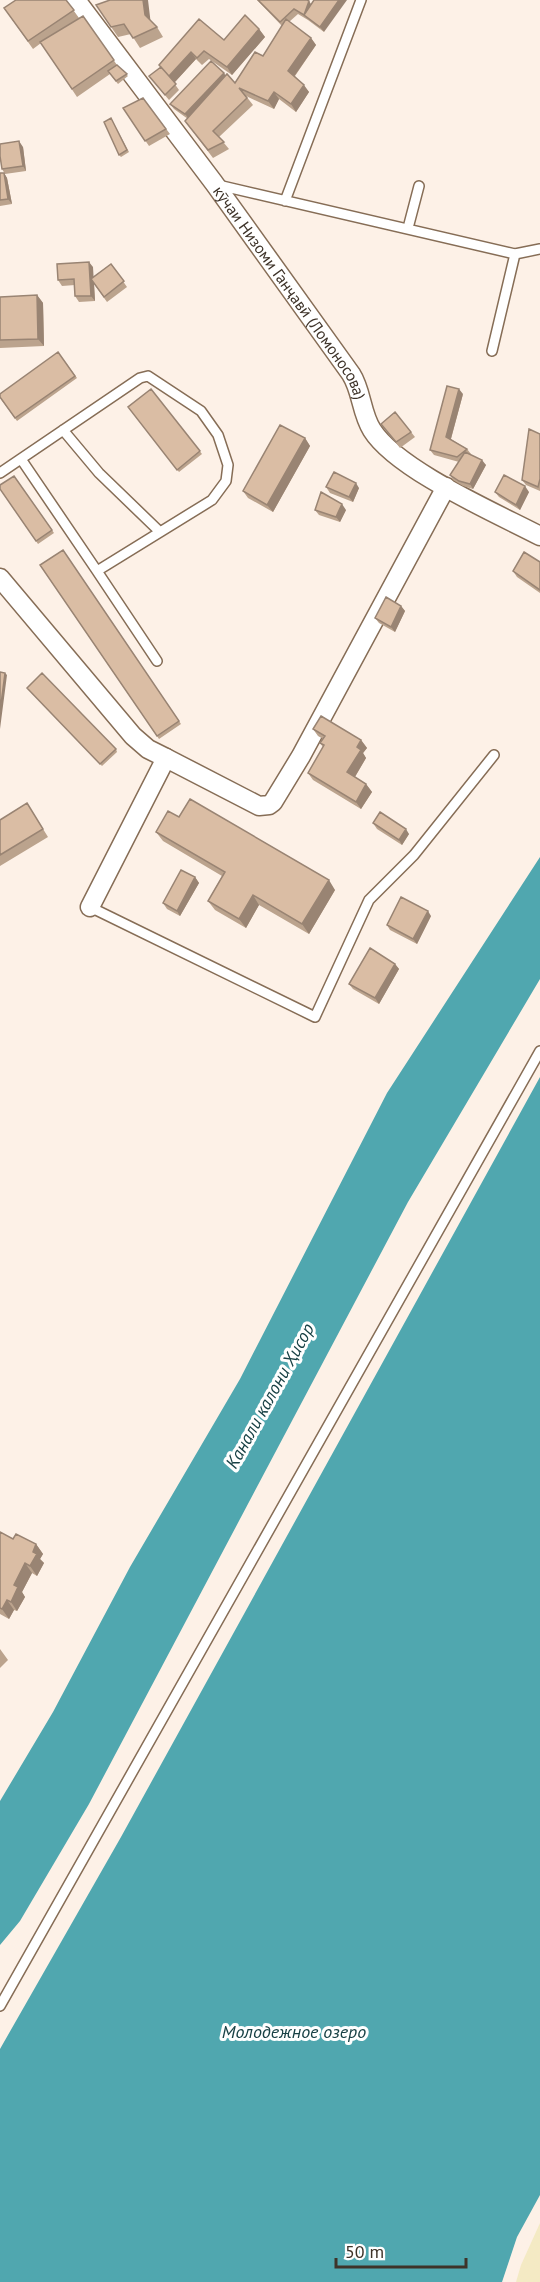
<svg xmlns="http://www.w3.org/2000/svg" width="540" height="2282" font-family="'PT Sans',sans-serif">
<rect width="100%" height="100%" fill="#fdf1e7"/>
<path fill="#f4eac4" d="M540,2223V2282H516L521,2265Z"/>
<path fill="#50a7af" d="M540,857V979L408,1202L89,1804L20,1921L0,1945V1801L53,1712L130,1567L240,1379L387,1093Z
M540,1077V2195L517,2237L502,2282H0V2049L121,1837Z"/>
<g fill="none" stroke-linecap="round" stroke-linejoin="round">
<g stroke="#866d56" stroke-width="12">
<path id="service" d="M218,185L515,254L540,249
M285,201L361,0
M408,228L419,186
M492,351L515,254
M63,430L99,473L159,531
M0,473L140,378L148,376L201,411L218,435L228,465L226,481L212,500L97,571L21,459
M97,571L157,661
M90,907L315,1017L369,900L414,855L494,755
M0,2006L540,1051"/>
</g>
<g stroke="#866d56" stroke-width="21">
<g id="minor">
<path id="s1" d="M76,0L214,183L351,374C362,391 361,413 372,430C397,470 496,513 540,536"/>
<path d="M0,578L133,736L148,749L166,758L90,907"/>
<path d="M166,758L259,806L269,805L273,802L301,756L446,487"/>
</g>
</g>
<use href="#service" stroke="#fff" stroke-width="9"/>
<use href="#minor" stroke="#fff" stroke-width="18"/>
</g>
<path fill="#bba38d" d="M66,0L79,18L83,16L117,65L128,76L118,84L110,74L77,97L41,43L33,49L4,8Z
M257,0H307L311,5L324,32L308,20L298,14L289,22L311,38L316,45L295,76L309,92L296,112L279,99L274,109L246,96L253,105L219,137L229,149L213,158L185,121L188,119L174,109L170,104L225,76L235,83L263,56L282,26Z
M96,5L151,21L157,27L163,37L140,48L131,34L118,37Z
M259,29L265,37L232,75L209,59L202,65L196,59L174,83L179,90L169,100L149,76L161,67L224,40Z
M143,98L170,134L149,146L123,108Z
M111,118L129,152L121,157L119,155Z
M23,147L26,171L5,174L2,169Z
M0,173H4L7,178L12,204L0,206Z
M111,264L127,287L107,302L94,284L95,301L79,302L75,296V285L62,286L58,280L93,267V277Z
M37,295L43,303L44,346L0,348V297Z
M58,352L77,378L17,421L0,398Z
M151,389L202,454L179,472L128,407Z
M463,394L451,439L467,449L471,454L470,455L486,465L473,489L463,486L453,480L450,475L459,462L434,455L430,450Z
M381,424L411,432L415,437L400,448Z
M540,434V491L526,485L522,480Z
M305,438L310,446L273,512L248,498L243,491Z
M14,476L54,533L38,544L0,489Z
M326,487L359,488L353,502L330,493Z
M495,492H529L520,510L499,497Z
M315,510H346L340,522L319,515Z
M63,550L181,724L159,739L40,565Z
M540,562V593L517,577L513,571Z
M401,606L405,611L395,632L379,623L375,618Z
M27,688L116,749L117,752L102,766Z
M313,729L361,740L367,748L363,753L366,758L355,777L366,784L372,792L361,809L313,780L308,773L323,747L320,743L323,739L318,736Z
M27,803L48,837L0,866V820Z
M179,817L335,890L309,934L259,905L246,928L215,910L208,901L222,876L163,841L156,832Z
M373,823L409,834L402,845L377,829Z
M195,877L199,883L180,916L167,909L163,903Z
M431,916L417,944L390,930L387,925Z
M395,964L399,969L379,1004L353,989L349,984Z
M0,1532L13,1539L36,1544L43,1554L40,1559L44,1563L37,1576L32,1573L22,1592L25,1597L17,1611L14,1610L9,1619L0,1614Z
M0,1649L8,1660L0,1668Z"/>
<path fill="#998473" d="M143,0H148L151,25L145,15Z
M339,0H347L324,32L320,27Z
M309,1L313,7L304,15L308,20L304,15Z
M259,29L265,37L232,75L227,67Z
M311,38L316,45L293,78L288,71Z
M191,52L196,59L174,83L169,76Z
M224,73L227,78L189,119L185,114Z
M304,85L309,92L296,112L291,104Z
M274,92L279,99L274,109L268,101Z
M19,141L23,147L26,171L23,166Z
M4,173L7,178L12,204L8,199Z
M89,262L93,267L95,301L91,296Z
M37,295L43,303L44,346L38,339Z
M459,389L463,394L450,442L446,437Z
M305,438L310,446L273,512L267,505Z
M482,460L486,465L473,489L470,484Z
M356,483L359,488L353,502L349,497Z
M525,486L529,492L520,510L516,505Z
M342,504L346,510L340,522L336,517Z
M401,606L405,611L395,632L391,627Z
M5,673L7,675L0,729V712Z
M361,740L367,748L363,753L366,758L353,780L347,772L357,747Z
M366,784L372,792L361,809L356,802Z
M406,829L409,834L402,845L399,840Z
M195,877L199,883L180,916L177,911Z
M329,880L335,890L309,934L302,924Z
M253,895L259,905L246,928L239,919Z
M428,911L431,916L417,944L413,939Z
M395,964L399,969L379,1004L375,998Z
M36,1544L43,1554L40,1559L44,1563L37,1576L30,1566L33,1552Z
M25,1563L32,1573L22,1592L25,1597L17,1611L11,1602L14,1585Z
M7,1600L14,1610L9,1619L2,1609Z"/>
<path fill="#dabda4" stroke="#998473" stroke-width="1.5" d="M16,0H66L74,10L28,41L4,8Z
M110,0H143L145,15L157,27L133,38L124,24L111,27L96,5Z
M258,0H307L309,1L304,15L294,9L280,22Z
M314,0H339L320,27L304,15Z
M245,15L259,29L227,67L204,51L197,58L191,52L169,76L159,65L199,19L224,40Z
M83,16L114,60L72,89L40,42Z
M286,19L311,38L288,71L304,85L291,104L274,92L268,101L239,88L247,98L213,131L224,142L208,150L185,121L227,74L235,83L255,52L263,56Z
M211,61L224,73L185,114L170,104Z
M117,65L127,74L116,81L108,71Z
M161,67L176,84L165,95L149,76Z
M143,98L166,129L145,141L123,108Z
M111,118L127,150L119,155L104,122Z
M19,141L23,166L2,169L0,156V144Z
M0,173H4L8,199L0,200Z
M89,262L91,296H75L74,279L58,280L57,264Z
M111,264L124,281L104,297L91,279Z
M37,295L38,339L0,340V297Z
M58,352L75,376L15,418L0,397V394Z
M447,386L459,389L446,437L467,449L457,457L430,450Z
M151,389L200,451L177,470L128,407Z
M395,412L411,432L396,442L381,424Z
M280,425L305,438L267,505L243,491Z
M529,429L540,434V479L538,487L522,480Z
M465,452L482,460L470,484L459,481L450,475Z
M334,472L356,483L349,497L326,487Z
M504,475L525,486L516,505L495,492Z
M14,476L52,530L36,541L0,489V485Z
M321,492L342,504L336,517L315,510Z
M63,550L179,721L157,736L40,565Z
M524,552L540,562V590L513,571Z
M386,597L401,606L391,627L375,618Z
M0,672L5,673L0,712Z
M42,673L116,749L100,764L27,688Z
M321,716L361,740L357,747L361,750L347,772L366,784L356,802L308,773L324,745L320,743L325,736L313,729Z
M190,799L329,880L302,924L253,895L239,919L208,901L225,872L156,832L168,811L179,817Z
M27,803L43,829L0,855V820Z
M380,812L406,829L399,840L373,823Z
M181,870L195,877L177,911L163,903Z
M401,897L428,911L413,939L387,925Z
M370,948L395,964L375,998L349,984Z
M0,1532L13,1539L16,1534L36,1544L33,1552L37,1554L30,1566L25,1563L14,1585L18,1587L11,1602L7,1600L2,1609L0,1608Z"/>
<g text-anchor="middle" stroke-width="6" stroke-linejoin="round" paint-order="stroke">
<g font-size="16" fill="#3e3329" stroke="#fff">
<text dy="6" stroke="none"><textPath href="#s1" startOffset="363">кӯчаи Низоми Ганҷавӣ (Ломоносова)</textPath></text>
</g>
<g font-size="18" font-style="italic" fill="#184145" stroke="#fff">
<text transform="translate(270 1396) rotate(-61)" y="6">Канали калони Ҳисор</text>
<text x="294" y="2038">Молодежное озеро</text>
</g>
</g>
<path d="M336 2258v9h130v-9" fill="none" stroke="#3e3329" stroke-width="3"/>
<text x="345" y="2258" font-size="18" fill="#3e3329" stroke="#ffffff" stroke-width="4.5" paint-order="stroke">50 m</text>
</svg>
